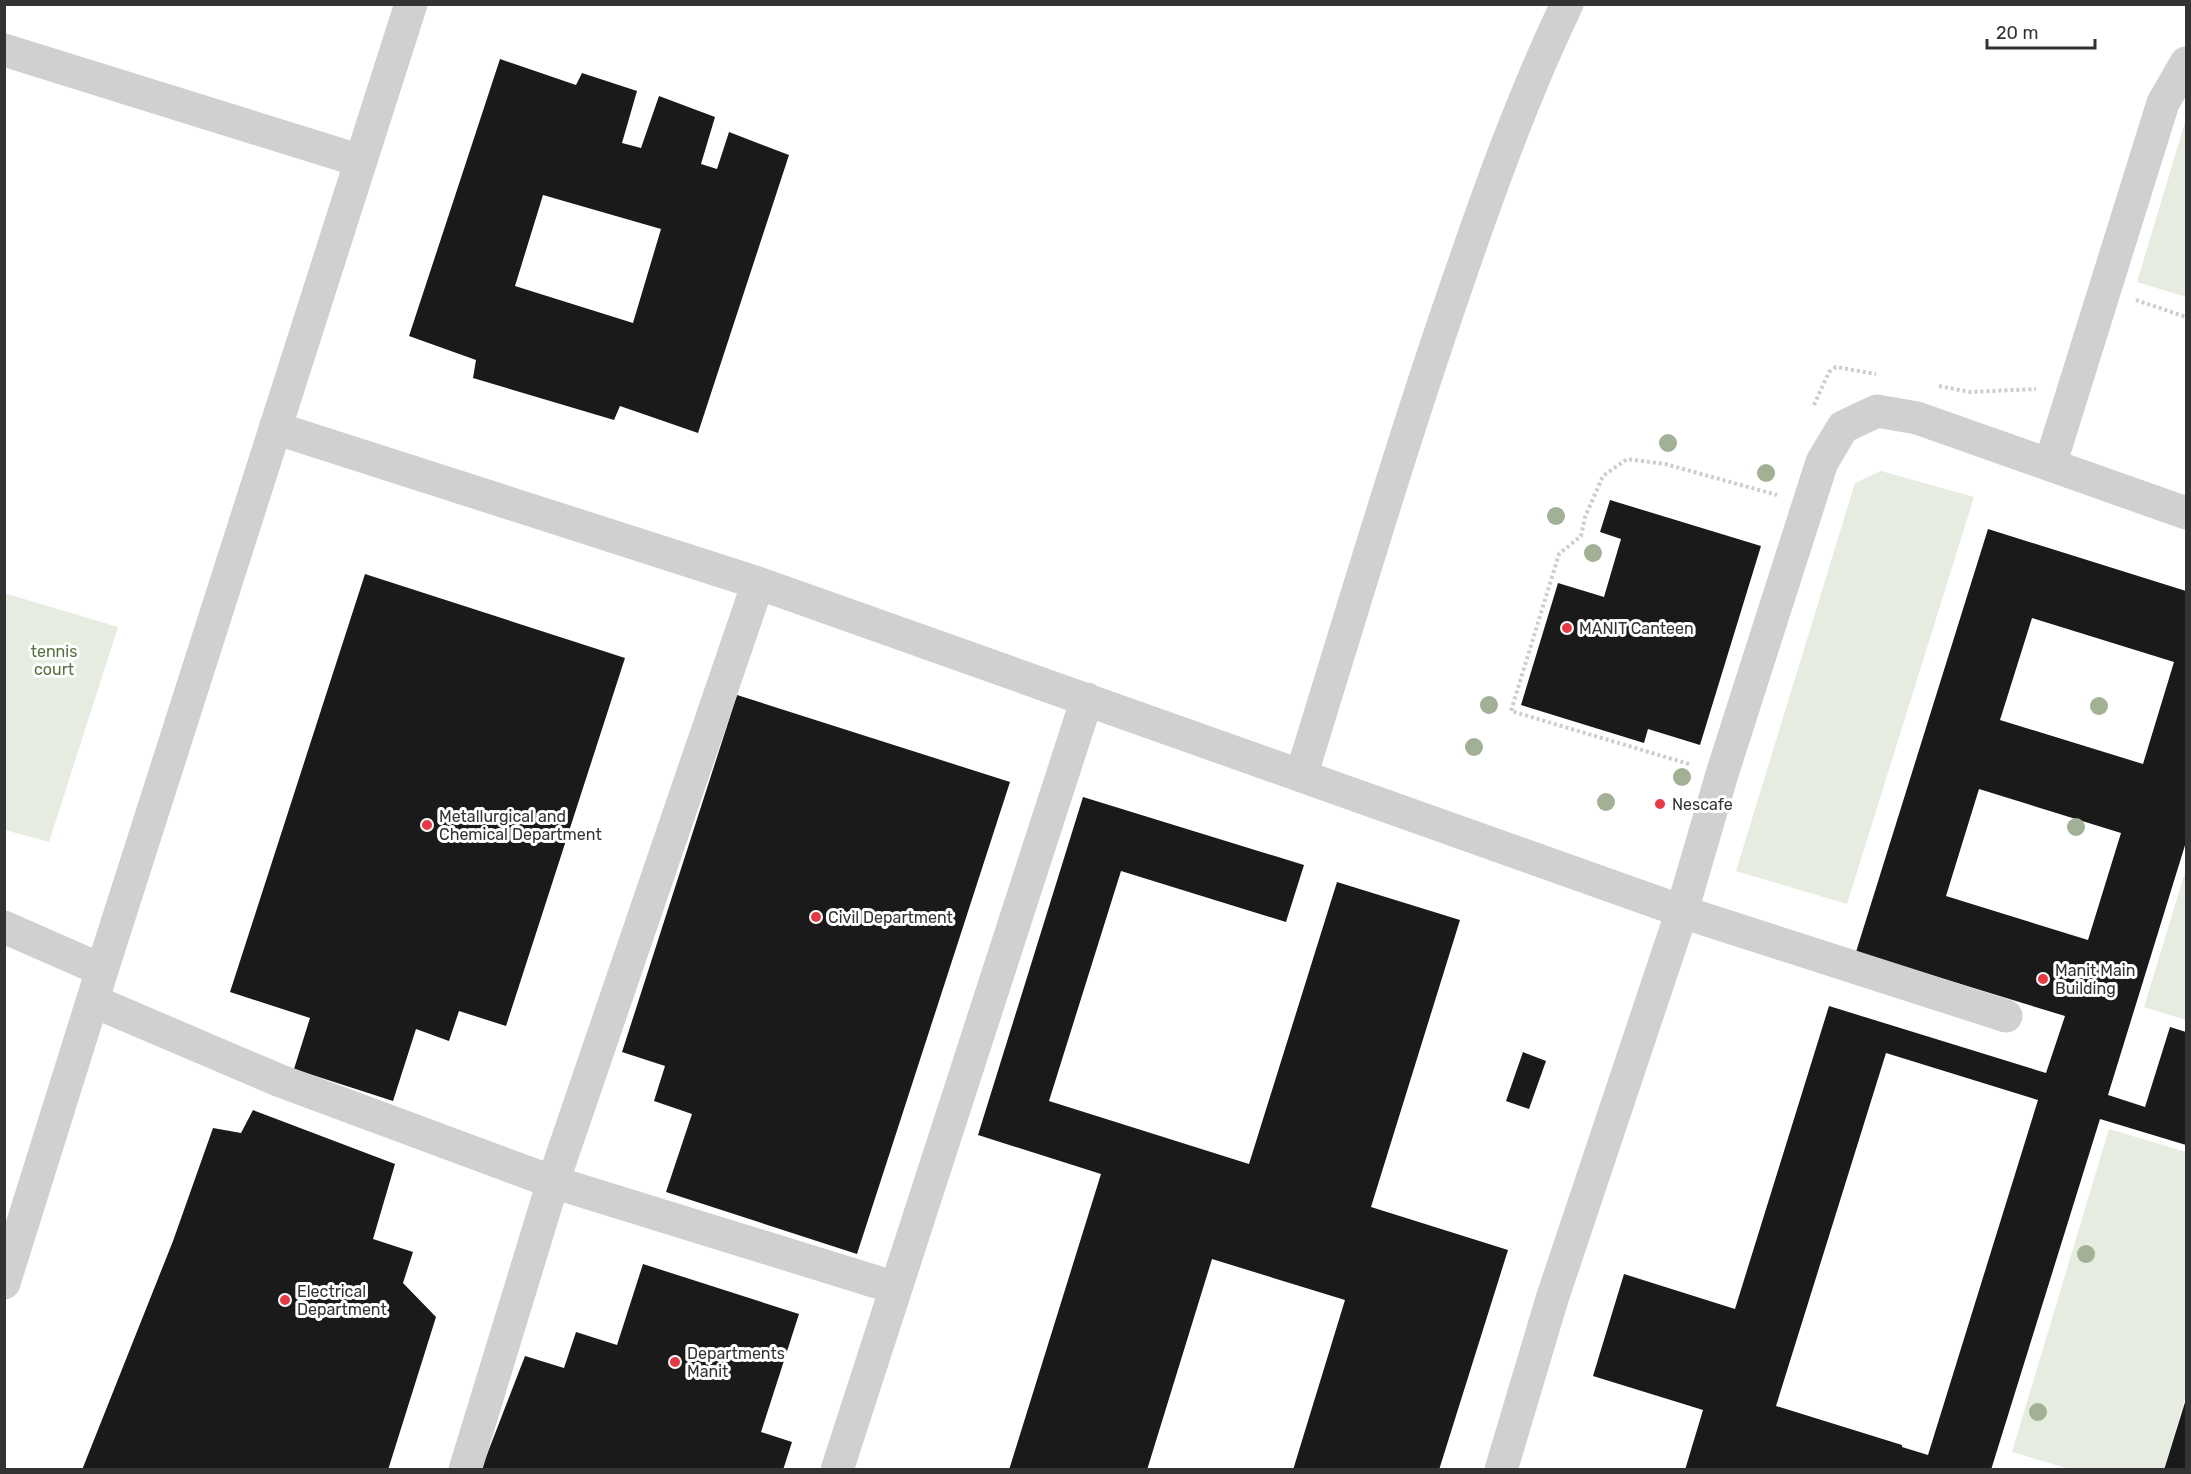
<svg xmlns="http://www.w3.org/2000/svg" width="2191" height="1474" font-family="Rubik,sans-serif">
<rect width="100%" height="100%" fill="#fff"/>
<path fill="#e6ecdf" d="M2186,119V297L2137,282Z
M1881,471L1974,497L1847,904L1736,871L1855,483Z
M4,593L118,627L49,842L5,830Z
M2186,869V1020L2144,1007Z
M2109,1129L2186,1152V1395L2164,1469H2069L2012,1452Z"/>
<path fill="#1a1a1a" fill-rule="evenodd" d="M500,59L576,85L582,73L637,91L622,143L641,148L659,96L715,117L701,164L717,169L729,132L789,155L698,433L620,406L614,420L473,378L476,360L409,336ZM543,195L661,229L633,323L515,286Z
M1610,500L1761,546L1700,745L1648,729L1644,743L1521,705L1558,583L1604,597L1621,539L1600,532Z
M1988,529L2186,591V842L2108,1095L2145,1107L2170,1027L2186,1032V1145L2100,1119L1991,1470H1685L1703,1410L1593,1376L1624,1274L1735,1309L1829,1006L2046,1073L2065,1016L1856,952ZM2032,618L2174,662L2143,764L2000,720ZM1979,789L2121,833L2088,940L1946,896ZM1886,1053L2038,1100L1928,1455L1902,1447V1445L1776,1406Z
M365,574L625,658L506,1026L459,1011L449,1041L416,1029L393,1101L294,1069L310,1018L230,992Z
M737,695L1010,782L857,1254L666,1192L692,1114L654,1101L665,1066L622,1052Z
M1083,797L1304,865L1286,922L1121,871L1049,1101L1249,1164L1337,882L1460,920L1371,1207L1508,1250L1439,1470H1293L1345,1300L1212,1259L1147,1470H1009L1101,1174L978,1135Z
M1523,1052L1546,1061L1529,1109L1506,1101Z
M253,1110L395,1164L373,1239L413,1252L403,1283L436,1317L388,1470H82L173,1241L213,1128L241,1133Z
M643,1264L799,1314L761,1432L792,1442L783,1470H481L525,1356L564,1368L576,1332L617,1345Z
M2186,1399V1470H2164Z"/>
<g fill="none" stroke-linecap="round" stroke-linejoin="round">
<path stroke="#cdcdcd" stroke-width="4" stroke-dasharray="3 3" stroke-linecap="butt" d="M2136,300L2186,317
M1939,386L1970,392L2036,389
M1814,405L1829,372L1836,367L1876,374
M1689,764L1511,711L1559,554L1581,536L1585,517L1603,476L1627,459L1665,464L1777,495"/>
<path stroke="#d0d0d0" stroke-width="33" d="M4,50L361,161
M275,428L758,583L1704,919L2006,1016
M2050,465L2163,103L2186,63
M1301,776C1352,612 1400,449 1456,287C1489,191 1523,96 1567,4
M4,927L102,970
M93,1001L278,1080L553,1182L896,1288
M4,1283L102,970L411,4
M465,1470L553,1182L758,583
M837,1470L1087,699
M1501,1470L1552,1299L1682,911L1722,774L1822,462L1843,427L1877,411L1917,418L2186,513"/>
</g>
<g fill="#a2b095">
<circle cx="1668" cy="443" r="9"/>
<circle cx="1766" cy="473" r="9"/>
<circle cx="1556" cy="516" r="9"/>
<circle cx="1593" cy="553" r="9"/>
<circle cx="1489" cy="705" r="9"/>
<circle cx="2099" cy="706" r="9"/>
<circle cx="1474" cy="747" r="9"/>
<circle cx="1682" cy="777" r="9"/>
<circle cx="1606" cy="802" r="9"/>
<circle cx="2076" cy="827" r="9"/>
<circle cx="2086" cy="1254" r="9"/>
<circle cx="2038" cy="1412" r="9"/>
</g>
<g fill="#e63946" stroke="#fff" stroke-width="2">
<circle cx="1567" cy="628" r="6"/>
<circle cx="1660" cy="804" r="6"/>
<circle cx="427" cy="825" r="6"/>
<circle cx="816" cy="917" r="6"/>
<circle cx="2043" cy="979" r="6"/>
<circle cx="285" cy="1300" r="6"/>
<circle cx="675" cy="1362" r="6"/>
</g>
<g text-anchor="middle" stroke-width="6" stroke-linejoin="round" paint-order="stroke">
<g font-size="16" fill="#333" stroke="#fff" text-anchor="start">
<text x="1579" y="634">MANIT Canteen</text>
<text x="1672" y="810">Nescafe</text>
<text x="439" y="822">Metallurgical and<tspan x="439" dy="18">Chemical Department</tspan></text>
<text x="828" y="923">Civil Department</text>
<text x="2055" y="976">Manit Main<tspan x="2055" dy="18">Building</tspan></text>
<text x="297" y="1297">Electrical<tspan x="297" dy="18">Department</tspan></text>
<text x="687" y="1359">Departments<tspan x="687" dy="18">Manit</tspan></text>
</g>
<g font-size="16" fill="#56703f" stroke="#fff">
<text x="54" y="657">tennis<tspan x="54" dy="18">court</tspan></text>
</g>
</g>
<rect width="2191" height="1474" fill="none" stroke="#333333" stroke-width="12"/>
<path d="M1987 39v9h108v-9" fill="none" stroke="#333333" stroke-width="3"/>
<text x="1996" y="39" font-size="18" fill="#333333" stroke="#ffffff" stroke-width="4.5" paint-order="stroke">20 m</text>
</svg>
